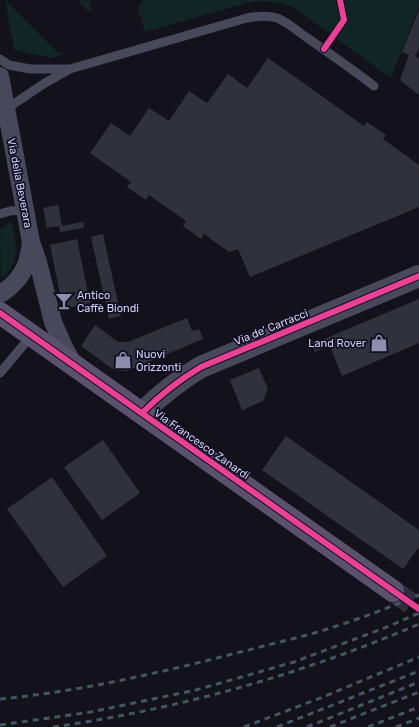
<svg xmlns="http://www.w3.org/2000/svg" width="419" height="727" font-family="Rubik,sans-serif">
<rect width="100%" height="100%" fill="#13121b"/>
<path fill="#122525" d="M5,0L56,51L66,54L51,58L14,50Z
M78,0H82L83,1L89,0L92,10L88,12Z
M143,0H419V7L391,78L293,7C277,2 268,0 250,2L145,32L138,9Z
M11,221C15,237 21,258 8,272C6,275 4,277 1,278L0,230Z"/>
<path fill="#31303d" d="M419,10V48L415,56L419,59V95L400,80L409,55L402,52Z
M268,58L364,126L367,122L386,135L383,139L419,165V207L250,277L238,249L229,252L204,234L201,239L183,226L186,221L149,195L146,200L127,187L131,182L90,153L111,123L130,136L149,108L169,121L189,91L207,103L228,74L247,88Z
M58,205L62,226L83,222L84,228L60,232L59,226L47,228L43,208Z
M103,234L121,316L109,319L91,237Z
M77,239L90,303L63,309L50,245Z
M419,299V343L342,376L330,346L315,352L312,344Z
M187,318L192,331L199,329L203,339L127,371L114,370L81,346L95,325L118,342H128Z
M259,368L268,389L263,401L242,410L230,380Z
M286,436L419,530V547L403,569L262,470Z
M103,440L140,493L102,520L64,467Z
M52,477L107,556L63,587L7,509Z"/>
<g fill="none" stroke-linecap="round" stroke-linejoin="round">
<path stroke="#302e3d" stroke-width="22" stroke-dasharray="22 11" stroke-linecap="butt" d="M393,591L419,609"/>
<path stroke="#48485b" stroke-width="9" d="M0,59L9,65L30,69H68
M6,109L45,83L70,69L247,18C257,16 267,15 277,18C288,22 297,31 306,37C329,53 352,69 374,86
M0,214L10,211L25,210
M0,373L32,335"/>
<path stroke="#48485b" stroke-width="18" d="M0,76L31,242L38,262L53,322L64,347L74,365
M0,294C11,288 21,277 26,265C29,258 30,250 31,242"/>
<path stroke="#48485b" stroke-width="22" d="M142,413C160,395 179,380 201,367L419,276"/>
<path stroke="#5a526c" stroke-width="22" d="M0,313L393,591"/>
<path stroke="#415662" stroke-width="3" stroke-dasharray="6 5" stroke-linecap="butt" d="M0,699C73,692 146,676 217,658C248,650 280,642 311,634C348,623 384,610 419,595
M0,725L91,712L196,690L294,662L387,627L419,613
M53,727C179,709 303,674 419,624
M244,727L323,697L419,657
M277,727L419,671
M307,727L419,682
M330,727L419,692
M368,727L419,707
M396,727L419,718"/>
<g stroke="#100e1f" stroke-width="8">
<path id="cycleway" d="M324,49L344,20L340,0
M0,313L419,609
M142,413C160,395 179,380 201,367L419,276"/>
</g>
<use href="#cycleway" stroke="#ea4096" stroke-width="6"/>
</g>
<defs>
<g id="bar-bare" transform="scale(1.38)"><path d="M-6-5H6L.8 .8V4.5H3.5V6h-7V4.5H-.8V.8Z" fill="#8f8dad" stroke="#100e1f" stroke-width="2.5" paint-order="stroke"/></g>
<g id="shop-bare" transform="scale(1.38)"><path d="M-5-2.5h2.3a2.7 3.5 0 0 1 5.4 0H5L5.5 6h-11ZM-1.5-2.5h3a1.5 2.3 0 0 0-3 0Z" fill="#8f8dad" stroke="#100e1f" stroke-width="2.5" paint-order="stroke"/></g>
</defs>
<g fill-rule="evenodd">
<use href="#bar-bare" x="64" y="301"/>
<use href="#shop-bare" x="379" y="343"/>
<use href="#shop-bare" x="123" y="360"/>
</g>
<g text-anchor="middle" stroke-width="3.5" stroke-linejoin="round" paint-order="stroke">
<g font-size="11" fill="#d2cffb" stroke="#100e1f">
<text transform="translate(20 183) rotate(79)" y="4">Via della Beverara</text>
<text transform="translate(271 327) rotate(-22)" y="4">Via de' Carracci</text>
<text transform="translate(202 444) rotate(35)" y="4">Via Francesco Zanardi</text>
</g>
<g font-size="11" fill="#d2cffb" stroke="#100e1f" text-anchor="start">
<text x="77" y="299">Antico<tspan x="77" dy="13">Caffè Biondi</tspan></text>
<text x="366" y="347" text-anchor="end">Land Rover</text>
<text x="136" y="358">Nuovi<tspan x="136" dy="13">Orizzonti</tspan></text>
</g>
</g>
</svg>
